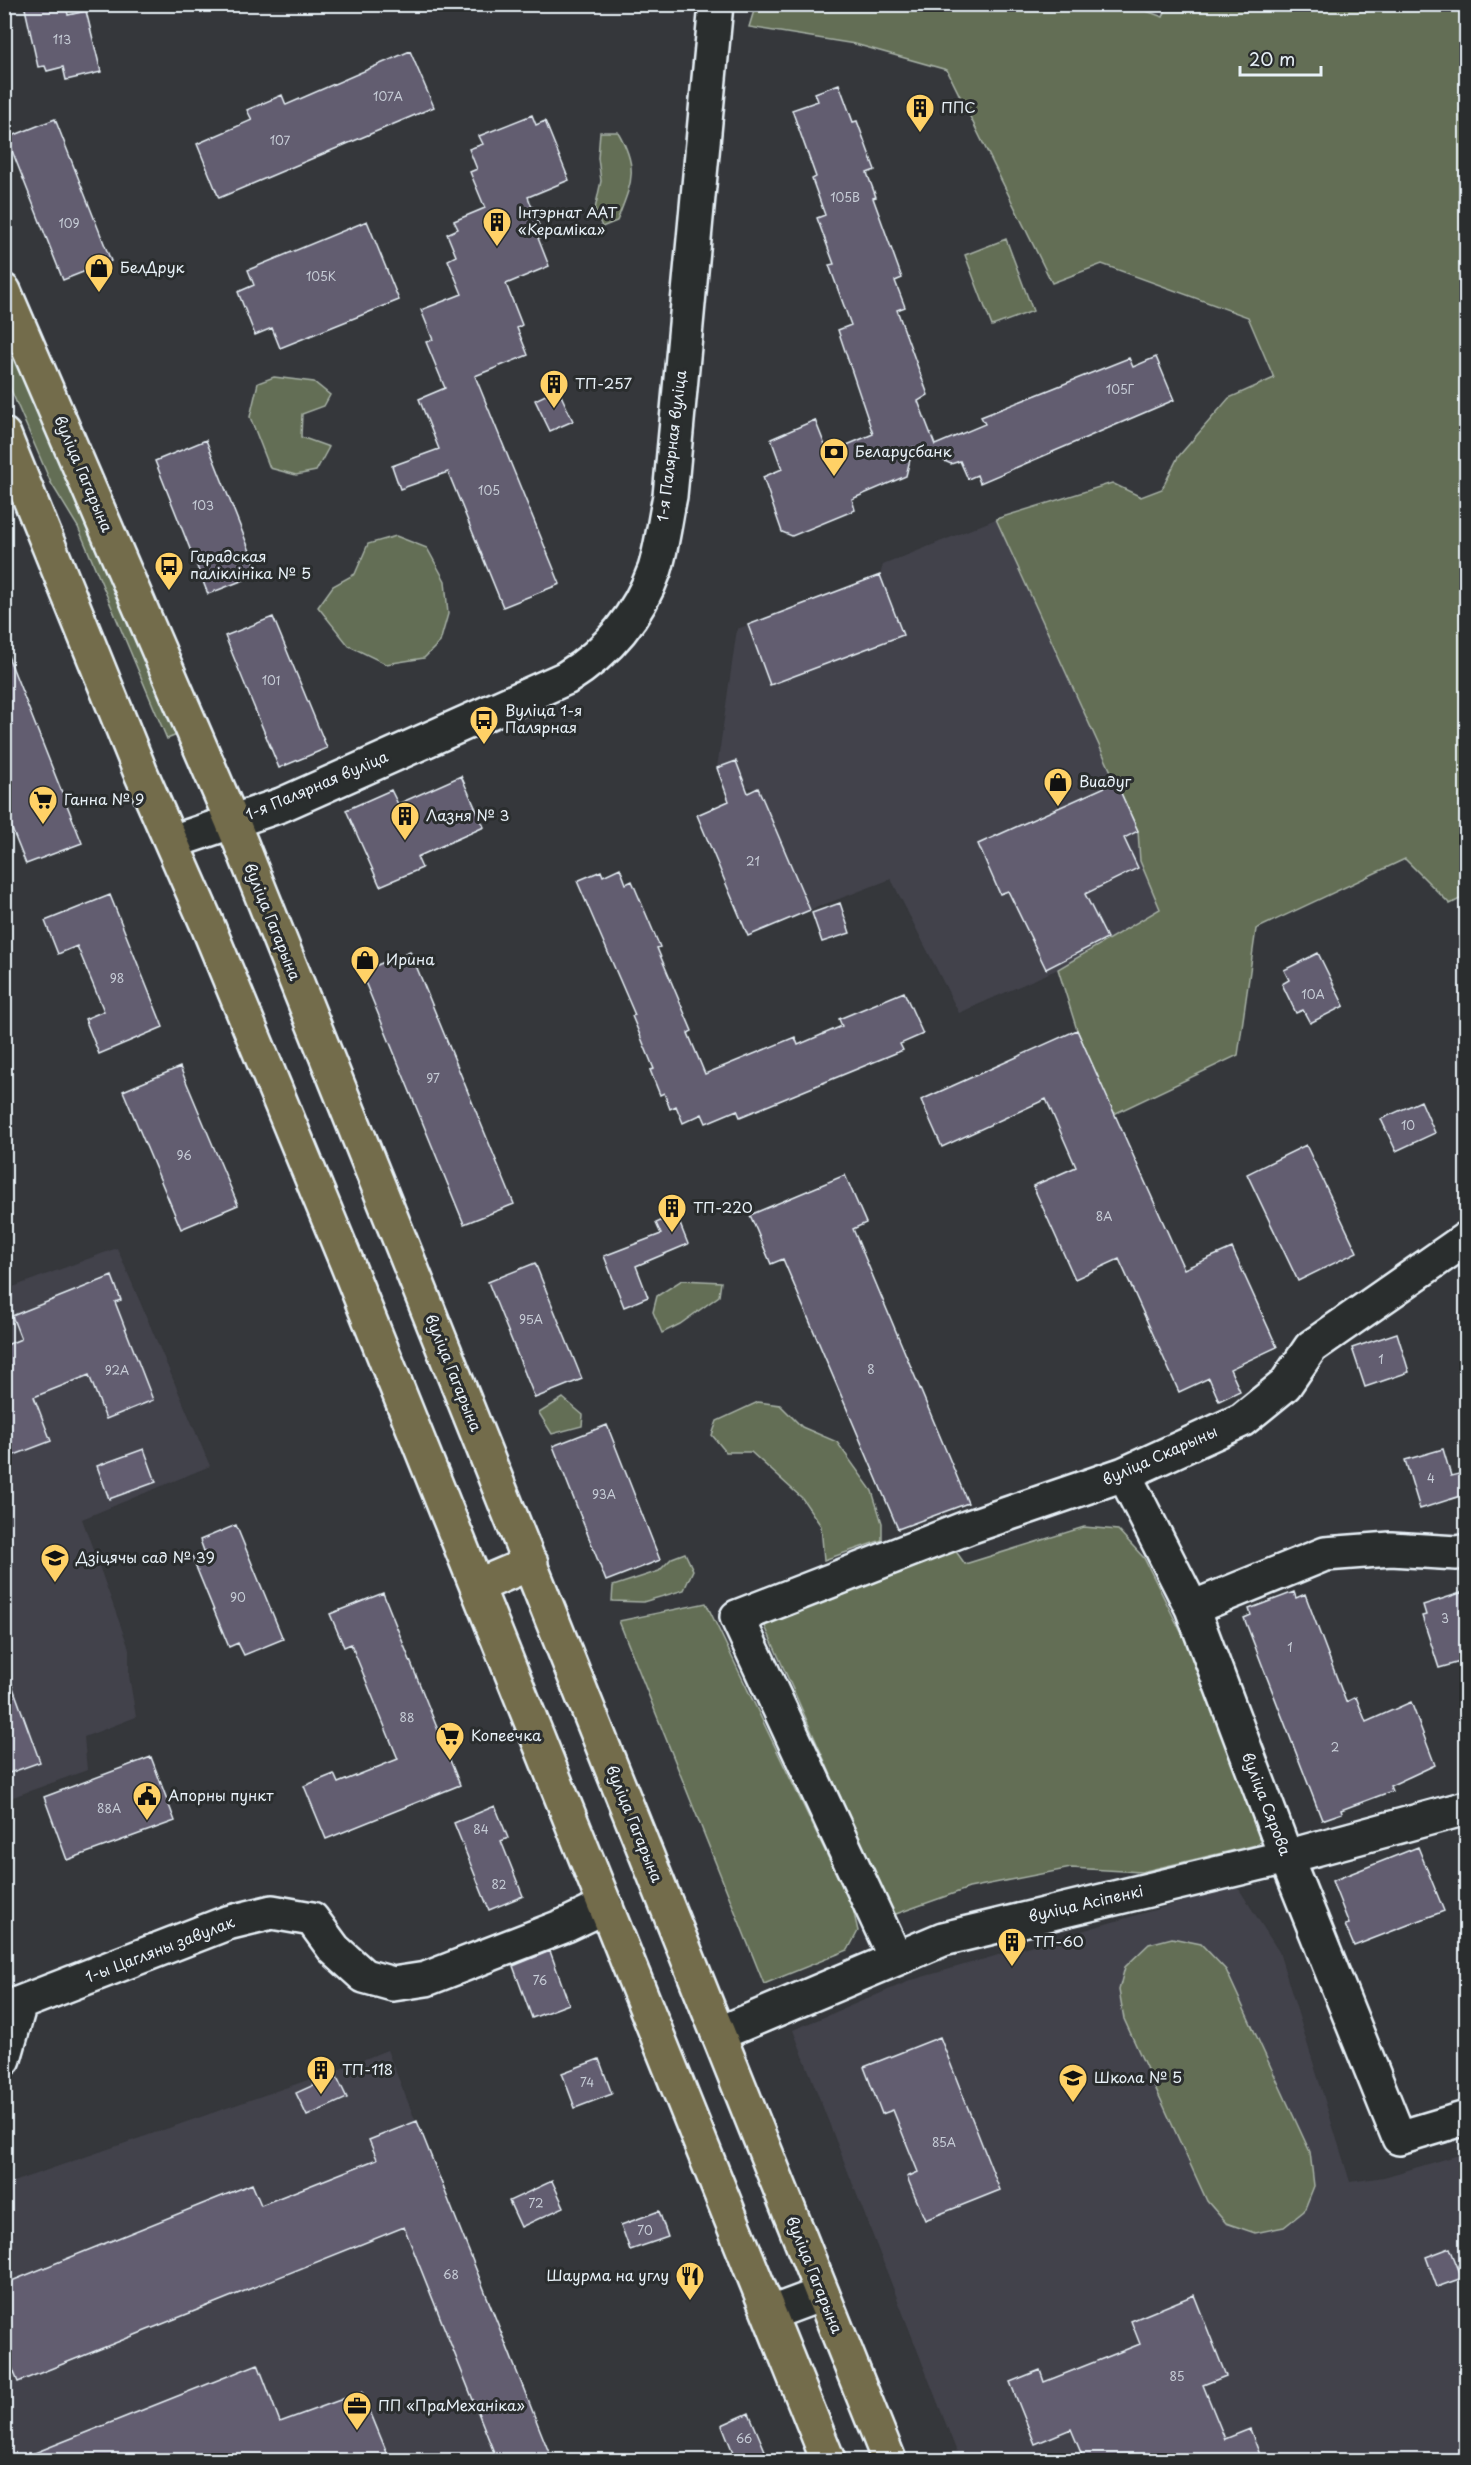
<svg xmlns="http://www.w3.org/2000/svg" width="1471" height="2465" font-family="'Playpen Sans',sans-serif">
<rect width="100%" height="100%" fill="#35373b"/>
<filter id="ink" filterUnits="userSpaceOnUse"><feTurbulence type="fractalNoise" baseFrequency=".0167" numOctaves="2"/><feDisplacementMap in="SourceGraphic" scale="12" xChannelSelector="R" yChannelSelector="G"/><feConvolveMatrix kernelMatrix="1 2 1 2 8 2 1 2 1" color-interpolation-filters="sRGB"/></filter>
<g filter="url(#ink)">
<path fill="#42424b" d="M996,519L1138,831L1140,861L1160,909L1058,969L959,1013L891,879L810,910L758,789L746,787L736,761L717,768L737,629L880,575L883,565Z
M117,1248L210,1466L82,1519L129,1649V1676L136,1717L84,1737L87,1770L5,1800V1290Z
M1237,1886L1279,1952L1350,2182L1384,2177L1466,2153V2460H960L793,2030L912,1980Z
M387,2050L552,2460H5L4,2185L340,2069Z"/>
<path fill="#636e54" stroke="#a6b0a6" stroke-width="1.5" d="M756,4H1127L1163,17L1168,4L1466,5V896L1450,904L1405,859L1256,929L1238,1055L1114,1114L1077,1030L1058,969L1160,909L1140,861L1138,831L996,519L1112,483L1141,497L1162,489L1178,457L1229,398L1274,378L1248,317L1102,264L1052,283L947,70L855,44L749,27Z
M600,132H618C640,170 631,184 617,221L602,227L595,209L601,181L598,158Z
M1006,239L1033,311L992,326L965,255Z
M4,333L177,735L167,739L78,527L51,483L5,376Z
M274,377L314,382L330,395L324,406L302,414L301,437L329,447L316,471L296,475L270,468L250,417L258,383Z
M396,536L427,548L445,581L448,614L440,642L424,658L386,664L349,646L318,607L333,586L355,574L368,544Z
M682,1280L721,1282L719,1296L680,1324L662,1333L653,1312L657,1296Z
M563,1398L583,1415L582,1426L552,1434L539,1413Z
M758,1402L780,1405L802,1427L837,1442L872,1491L882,1523V1540L824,1560L821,1526L802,1498L751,1452H726L712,1435L717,1421Z
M1084,1527L1118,1530L1144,1558L1197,1664L1264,1838L1256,1845L1141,1872L1071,1868L969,1888L893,1915L764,1624L955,1550L965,1564Z
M685,1553L693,1570L684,1590L643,1602L612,1601L613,1586L659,1571L672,1558Z
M706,1603L853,1909L858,1931L848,1950L764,1984L619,1621Z
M1172,1938L1201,1944L1226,1970L1310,2152L1314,2186L1304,2211L1284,2227L1255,2233L1226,2223L1207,2201L1124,2019L1119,1990L1125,1967L1149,1944Z"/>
<path fill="#625d6f" stroke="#e8f1f8" stroke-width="1.5" d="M24,4H66L68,15L86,11L101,72L66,80L63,67L47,71L45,66L38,67Z
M410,51L434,107L219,198L197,144L252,120L247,110L282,95L286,105Z
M839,84L853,122L857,121L875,170L867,173L876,197L873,198L902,278L895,281L905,307L897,310L928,395L918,401L935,445L985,424L981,417L1129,358L1133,367L1156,357L1174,400L980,483L977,475L968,479L960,461L951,464L913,447L906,476L852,499L855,510L792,536L782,532L763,477L782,469L771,439L815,420L828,453L873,434L838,330L851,325L829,265L834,264L817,218L825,215L812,179L816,177L792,110L818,101L815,93Z
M532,115L536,125L545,121L569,180L528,197L543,236L538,238L549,266L506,284L522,325L517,328L528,355L475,376L560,584L503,607L448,472L400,489L392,466L439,449L419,399L445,388L426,342L433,340L421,310L462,294L448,260L456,256L447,234L458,229L454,221L485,208L470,172L477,169L469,149L483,144L479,136Z
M55,119L111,261L63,280L7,138Z
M367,221L399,300L280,348L272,328L255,335L238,292L254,285L248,270Z
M558,389L573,421L550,431L535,400Z
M206,440L259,574L208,594L155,461Z
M880,575L903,635L770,685L748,625Z
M273,617L327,748L279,768L225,636Z
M4,646L82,843L26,864L4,809Z
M736,761L748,793L758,788L810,910L748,936L697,815L729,801L717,768Z
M461,776L484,827L417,857L422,868L380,886L346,810L391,790L398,804Z
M1116,782L1138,831L1124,838L1138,868L1085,894L1107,938L1046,969L1008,891L1000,894L978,844Z
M620,868L626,884L632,881L660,947L657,948L692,1031L688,1033L705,1074L795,1037L798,1045L842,1026L839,1019L904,992L923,1034L900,1044L903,1050L740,1117L737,1110L706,1123L702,1114L683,1123L676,1106L670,1109L664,1093L660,1095L650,1070L654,1069L632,1016L635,1015L577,881L601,871L603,876Z
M110,895L163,1027L99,1054L85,1019L104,1011L77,946L58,954L45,921Z
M840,903L850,933L822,942L812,913Z
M410,951L514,1204L464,1224L361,972Z
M1318,953L1344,1006L1310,1023L1303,1010L1296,1013L1282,984L1289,980L1284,970Z
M1077,1030L1184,1269L1232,1248L1277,1347L1230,1369L1240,1391L1219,1401L1209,1378L1179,1392L1119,1259L1075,1279L1033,1186L1076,1167L1046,1099L942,1147L921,1100Z
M180,1067L238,1205L181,1229L123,1091Z
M1421,1101L1435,1133L1396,1151L1381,1119Z
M1306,1145L1357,1252L1298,1281L1247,1174Z
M845,1175L866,1223L853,1229L968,1503L898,1529L783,1259L771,1264L750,1215Z
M676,1214L688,1244L636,1266L648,1297L624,1307L604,1256L661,1234L656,1223Z
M535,1263L582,1379L535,1398L488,1282Z
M112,1276L121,1300L115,1302L153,1400L106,1419L89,1375L34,1397L51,1441L4,1459V1346L21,1339L12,1316Z
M1397,1333L1409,1372L1365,1387L1352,1348Z
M607,1425L660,1560L606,1581L553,1446Z
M144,1449L156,1482L109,1499L97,1466Z
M1443,1449L1451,1476L1467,1472V1494L1420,1509L1405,1460Z
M236,1525L283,1639L244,1655L238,1643L229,1647L192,1557L204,1551L200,1540Z
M1467,1591V1660L1439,1668L1422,1616L1426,1615L1423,1605Z
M1294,1592L1296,1598L1305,1594L1346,1702L1356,1697L1366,1722L1411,1702L1435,1765L1390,1786L1392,1791L1341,1810L1342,1813L1322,1820L1244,1618L1251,1615L1249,1609Z
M383,1593L460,1785L326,1839L304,1786L334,1774L338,1783L398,1759L351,1644L344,1647L330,1614Z
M7,1671L40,1762L4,1775V1672Z
M151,1757L175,1821L67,1860L44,1797Z
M495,1806L508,1838L501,1841L523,1896L489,1910L454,1823Z
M1418,1847L1444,1911L1354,1946L1345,1925L1349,1924L1332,1881Z
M550,1951L569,2004L532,2018L513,1966Z
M940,2037L1000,2190L925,2220L907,2177L918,2172L893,2110L882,2114L864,2067Z
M599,2059L612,2094L575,2108L562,2073Z
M336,2075L347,2098L307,2116L296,2093Z
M417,2121L552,2460H497L404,2227L18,2382L4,2348V2284L252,2184L261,2205L377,2159L369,2140Z
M552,2181L564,2207L521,2227L509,2201Z
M659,2211L668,2237L630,2250L621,2225Z
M1450,2248L1462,2278L1437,2287L1426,2257Z
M1194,2295L1226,2376L1203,2385L1225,2439L1250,2429L1262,2460H1084L1071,2429L1035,2444L1010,2382L1040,2370L1044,2382L1140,2344L1131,2321Z
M258,2364L280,2422L362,2392L390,2460H17Z
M749,2413L766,2453L748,2460H736L722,2425Z"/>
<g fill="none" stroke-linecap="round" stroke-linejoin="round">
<g stroke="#e8f1f8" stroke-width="38">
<path id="minor" d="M172,842L281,805L566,678C608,652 638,616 655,569C662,546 665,520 670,496L716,4
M1124,1474L1192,1608L1286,1857L1399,2138L1466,2118
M1192,1608L1325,1554L1391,1549L1457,1553L1466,1551
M895,1957L737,1617L969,1527L1124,1474L1242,1420L1285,1385L1311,1347L1466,1239
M718,2034L943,1939L1286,1857L1466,1808
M4,2059L20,2003L227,1923L272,1912L312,1919L334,1949L364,1976L393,1984L426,1979L566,1925L606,1906
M771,2313L822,2294"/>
</g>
<g stroke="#e8f1f8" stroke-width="38">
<path id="major" d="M4,291L232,821L889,2460
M4,435L140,771L207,924L346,1261L828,2460
M477,1586L531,1563"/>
</g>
<use href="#minor" stroke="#2a2d2e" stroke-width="33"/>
<use href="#major" stroke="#736c4b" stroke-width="33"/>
</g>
</g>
<defs>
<g id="building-pin" transform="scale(1.5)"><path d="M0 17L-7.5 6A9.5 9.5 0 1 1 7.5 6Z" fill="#ffd166" stroke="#2a2d2e"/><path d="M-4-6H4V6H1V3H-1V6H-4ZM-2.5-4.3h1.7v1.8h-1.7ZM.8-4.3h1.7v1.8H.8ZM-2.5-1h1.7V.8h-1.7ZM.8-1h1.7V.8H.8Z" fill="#111"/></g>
<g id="shop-pin" transform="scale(1.5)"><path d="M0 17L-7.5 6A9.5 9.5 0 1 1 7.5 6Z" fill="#ffd166" stroke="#2a2d2e"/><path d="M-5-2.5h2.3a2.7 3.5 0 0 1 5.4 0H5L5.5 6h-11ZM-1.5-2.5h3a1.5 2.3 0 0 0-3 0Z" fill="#111"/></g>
<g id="bank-pin" transform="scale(1.5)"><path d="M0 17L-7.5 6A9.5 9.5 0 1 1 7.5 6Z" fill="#ffd166" stroke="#2a2d2e"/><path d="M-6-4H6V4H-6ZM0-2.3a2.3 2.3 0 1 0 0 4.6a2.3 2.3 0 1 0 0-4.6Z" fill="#111"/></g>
<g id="bus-pin" transform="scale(1.5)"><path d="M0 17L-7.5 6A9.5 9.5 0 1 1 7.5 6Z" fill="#ffd166" stroke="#2a2d2e"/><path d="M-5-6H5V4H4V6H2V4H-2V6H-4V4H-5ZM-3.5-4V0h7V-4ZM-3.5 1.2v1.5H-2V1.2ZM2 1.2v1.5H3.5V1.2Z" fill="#111"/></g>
<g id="supermarket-pin" transform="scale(1.5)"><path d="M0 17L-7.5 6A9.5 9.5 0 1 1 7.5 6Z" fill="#ffd166" stroke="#2a2d2e"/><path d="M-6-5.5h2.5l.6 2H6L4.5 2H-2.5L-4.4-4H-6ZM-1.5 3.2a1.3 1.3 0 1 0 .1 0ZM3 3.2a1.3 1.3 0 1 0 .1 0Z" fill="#111"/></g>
<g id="school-pin" transform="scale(1.5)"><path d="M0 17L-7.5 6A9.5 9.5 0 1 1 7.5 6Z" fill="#ffd166" stroke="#2a2d2e"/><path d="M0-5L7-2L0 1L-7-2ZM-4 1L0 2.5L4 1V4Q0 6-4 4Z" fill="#111"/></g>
<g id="civic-pin" transform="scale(1.5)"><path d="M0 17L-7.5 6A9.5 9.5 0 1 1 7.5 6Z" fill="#ffd166" stroke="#2a2d2e"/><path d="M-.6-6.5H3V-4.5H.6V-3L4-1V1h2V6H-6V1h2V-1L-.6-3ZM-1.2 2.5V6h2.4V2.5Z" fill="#111"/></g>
<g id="restaurant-pin" transform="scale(1.5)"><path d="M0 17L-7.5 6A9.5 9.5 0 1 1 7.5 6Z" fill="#ffd166" stroke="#2a2d2e"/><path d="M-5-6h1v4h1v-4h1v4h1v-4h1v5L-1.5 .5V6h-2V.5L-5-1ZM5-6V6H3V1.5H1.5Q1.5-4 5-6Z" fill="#111"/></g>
<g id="office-pin" transform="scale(1.5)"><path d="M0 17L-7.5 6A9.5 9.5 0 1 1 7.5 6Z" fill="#ffd166" stroke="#2a2d2e"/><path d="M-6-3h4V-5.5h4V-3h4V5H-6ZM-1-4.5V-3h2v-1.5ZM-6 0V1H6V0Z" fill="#111"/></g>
</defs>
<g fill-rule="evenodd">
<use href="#building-pin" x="920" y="108"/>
<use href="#building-pin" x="497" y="222"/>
<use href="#shop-pin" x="99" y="268"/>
<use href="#building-pin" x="554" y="384"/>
<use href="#bank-pin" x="834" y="452"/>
<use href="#bus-pin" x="169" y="566"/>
<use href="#bus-pin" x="484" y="720"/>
<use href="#shop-pin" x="1058" y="782"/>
<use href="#supermarket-pin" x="43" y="800"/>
<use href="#building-pin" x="405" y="816"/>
<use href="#shop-pin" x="365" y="960"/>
<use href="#building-pin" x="672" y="1208"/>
<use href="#school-pin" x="55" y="1558"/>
<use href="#supermarket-pin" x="450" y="1736"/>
<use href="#civic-pin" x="147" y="1796"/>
<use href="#building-pin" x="1012" y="1942"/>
<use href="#building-pin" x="321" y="2070"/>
<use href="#school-pin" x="1073" y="2078"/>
<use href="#restaurant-pin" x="690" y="2276"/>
<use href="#office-pin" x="357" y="2406"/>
</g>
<g text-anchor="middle" stroke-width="6" stroke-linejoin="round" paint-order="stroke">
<g font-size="12" fill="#c6ccd6">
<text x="62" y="44">113</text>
<text x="388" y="101">107А</text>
<text x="280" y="145">107</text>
<text x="845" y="202">105В</text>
<text x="69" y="228">109</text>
<text x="321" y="281">105К</text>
<text x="1120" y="394">105Г</text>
<text x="489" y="495">105</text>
<text x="203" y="510">103</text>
<text x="271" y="685">101</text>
<text x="753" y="866">21</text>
<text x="117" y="983">98</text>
<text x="1313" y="999">10А</text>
<text x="433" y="1083">97</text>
<text x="1408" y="1130">10</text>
<text x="184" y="1160">96</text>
<text x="1104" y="1221">8А</text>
<text x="531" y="1324">95А</text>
<text x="1381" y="1364">1</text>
<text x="871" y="1374">8</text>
<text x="117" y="1375">92А</text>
<text x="1431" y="1483">4</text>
<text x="604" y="1499">93А</text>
<text x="238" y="1602">90</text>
<text x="1445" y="1623">3</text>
<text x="1290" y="1652">1</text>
<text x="407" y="1722">88</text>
<text x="1335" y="1752">2</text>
<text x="109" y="1813">88А</text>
<text x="481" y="1834">84</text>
<text x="499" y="1889">82</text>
<text x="540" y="1985">76</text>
<text x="587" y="2087">74</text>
<text x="944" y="2147">85А</text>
<text x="536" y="2208">72</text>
<text x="645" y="2235">70</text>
<text x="451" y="2279">68</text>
<text x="1177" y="2381">85</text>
<text x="744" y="2443">66</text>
</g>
<g font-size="15" fill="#e8f1f8" stroke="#2a2d2e" text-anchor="start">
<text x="941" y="113">ППС</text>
<text x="518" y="218">Інтэрнат ААТ<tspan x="518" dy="17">«Кераміка»</tspan></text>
<text x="120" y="273">БелДрук</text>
<text x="575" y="389">ТП-257</text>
<text x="855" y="457">Беларусбанк</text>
<text x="190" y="562">Гарадская<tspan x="190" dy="17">паліклініка № 5</tspan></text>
<text x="505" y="716">Вуліца 1-я<tspan x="505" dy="17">Палярная</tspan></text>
<text x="1079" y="787">Виадуг</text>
<text x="64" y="805">Ганна № 9</text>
<text x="426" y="821">Лазня № 3</text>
<text x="386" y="965">Ирина</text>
<text x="693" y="1213">ТП-220</text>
<text x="76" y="1563">Дзіцячы сад № 39</text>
<text x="471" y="1741">Копеечка</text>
<text x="168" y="1801">Апорны пункт</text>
<text x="1033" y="1947">ТП-60</text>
<text x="342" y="2075">ТП-118</text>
<text x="1094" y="2083">Школа № 5</text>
<text x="669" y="2281" text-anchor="end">Шаурма на углу</text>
<text x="378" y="2411">ПП «ПраМеханіка»</text>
</g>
<g font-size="15" fill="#e8f1f8" stroke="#2a2d2e">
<text transform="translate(672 446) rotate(-83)" y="5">1-я Палярная вуліца</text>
<text transform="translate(83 474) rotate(67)" y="5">вуліца Гагарына</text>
<text transform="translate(317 786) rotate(-23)" y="5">1-я Палярная вуліца</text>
<text transform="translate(272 922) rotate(68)" y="5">вуліца Гагарына</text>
<text transform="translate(453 1373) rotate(68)" y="5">вуліца Гагарына</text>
<text transform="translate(1160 1456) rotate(-24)" y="5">вуліца Скарыны</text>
<text transform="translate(1266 1804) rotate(69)" y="5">вуліца Сярова</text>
<text transform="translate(634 1824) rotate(68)" y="5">вуліца Гагарына</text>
<text transform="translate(1086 1904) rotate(-13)" y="5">вуліца Асіпенкі</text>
<text transform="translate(160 1950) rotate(-21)" y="5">1-ы Цагляны завулак</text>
<text transform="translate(814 2275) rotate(68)" y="5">вуліца Гагарына</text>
</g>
</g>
<rect width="1471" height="2465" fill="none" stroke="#2a2d2e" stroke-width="24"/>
<rect x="12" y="12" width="1447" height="2441" fill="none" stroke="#e8f1f8" stroke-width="2" filter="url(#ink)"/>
<path d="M1240 66v9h81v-9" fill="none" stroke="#e8f1f8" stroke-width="3"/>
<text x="1249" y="66" font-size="18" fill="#e8f1f8" stroke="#2a2d2e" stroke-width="4.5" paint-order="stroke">20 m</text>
</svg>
